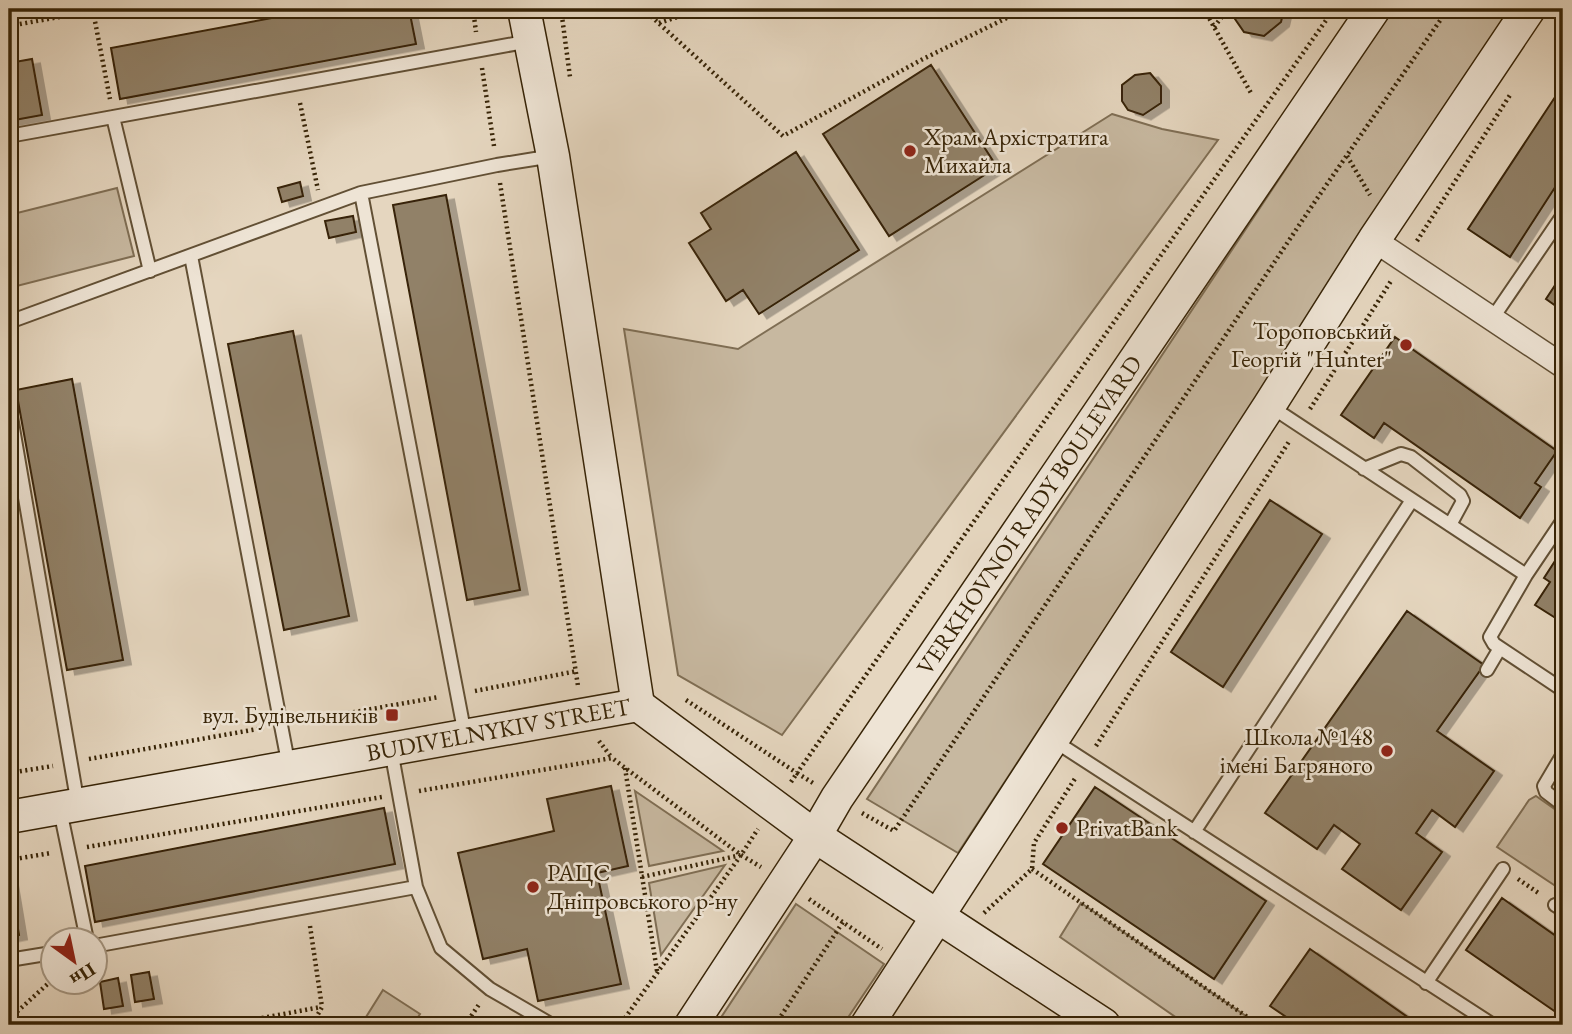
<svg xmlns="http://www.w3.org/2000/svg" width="1572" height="1034" font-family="'EB Garamond',serif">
<defs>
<filter id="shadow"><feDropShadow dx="8" dy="4.5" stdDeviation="0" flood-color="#0004"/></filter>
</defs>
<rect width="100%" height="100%" fill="#e5d6bf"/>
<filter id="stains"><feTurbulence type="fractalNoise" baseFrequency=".00286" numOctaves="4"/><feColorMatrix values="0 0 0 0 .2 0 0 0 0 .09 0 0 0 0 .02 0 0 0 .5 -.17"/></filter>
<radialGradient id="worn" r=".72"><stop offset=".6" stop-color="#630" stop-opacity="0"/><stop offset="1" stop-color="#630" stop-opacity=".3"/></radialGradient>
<path fill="#c7b8a0" stroke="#7f6e54" stroke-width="2" d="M1392,9H1512L958,853L867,799Z
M1112,114L1162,129L1218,140L782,735L678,675L624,329L738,349Z
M117,188L134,256L9,288V215Z
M635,791L723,851L649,866Z
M1536,796L1563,815V891L1497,847L1529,800Z
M725,865L661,955L649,883Z
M1081,903L1259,1025H1187L1060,937Z
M796,904L884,964L843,1025H716Z
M383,990L420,1014L413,1025H361Z"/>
<path fill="#918167" stroke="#372407" stroke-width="2" filter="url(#shadow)" d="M320,9H409L416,44L120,99L111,48Z
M1236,9H1284L1281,22L1264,36L1244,32L1235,19Z
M32,59L42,115L9,121V63Z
M931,65L997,167L889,236L823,134Z
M1150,73L1161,86V103L1143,115L1128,110L1122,101V85L1135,75Z
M1563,85V175L1510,257L1468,229Z
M796,152L859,250L759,314L743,290L726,301L689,243L711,229L701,213Z
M300,182L303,196L282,202L278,188Z
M446,195L520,590L467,600L393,205Z
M353,216L356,232L329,238L325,221Z
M1563,273V311L1546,299Z
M293,331L349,616L284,630L228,344Z
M1395,337L1557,451L1535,483L1541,487L1520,518L1384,423L1374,438L1341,415Z
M72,379L123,660L67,670L16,390Z
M1270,500L1322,534L1223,687L1171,652Z
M1555,561L1563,567L1562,622L1535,605L1550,582L1544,578Z
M1407,611L1484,665L1437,731L1494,771L1455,827L1432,810L1416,833L1442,852L1401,910L1342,869L1360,844L1334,825L1317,849L1265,813Z
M611,786L628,866L597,873L621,984L538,1001L527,949L483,959L458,853L554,831L547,799Z
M1095,787L1266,901L1214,979L1043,864Z
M384,808L395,864L95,922L85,866Z
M9,875L19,935L9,937Z
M1502,898L1563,941V1017L1466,950Z
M1310,949L1339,969L1419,1025H1298L1270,1006Z
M149,972L154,999L135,1002L131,975Z
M118,978L123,1006L104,1009L100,982Z"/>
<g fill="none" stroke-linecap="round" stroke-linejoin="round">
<g stroke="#625035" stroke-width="16">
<path id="lane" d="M113,117L150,271
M9,136L530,41
M361,193L465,735
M191,256L289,767
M1492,319L1563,215
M9,322L361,193L497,165L553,156
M9,405L78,805
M1270,406L1526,575
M1364,469L1401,454L1411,457L1460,495L1463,501L1450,525
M1563,520L1526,575L1490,637L1494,644L1563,690
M1487,670L1500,648
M1053,740L1493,1025
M391,750L416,887
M1563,754L1544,786L1546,792L1563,805
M60,810L87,940
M1194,832L1412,500
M1555,905L1563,910
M94,946L416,887L441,948L490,989L552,1025
M9,960L52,953
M1426,983L1503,869"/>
</g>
<g stroke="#625035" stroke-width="26">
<path id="street" d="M1374,240L1563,366"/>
</g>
<g stroke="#372407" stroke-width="35">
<g id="secondary">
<path d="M524,9L553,156L638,705"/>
<path id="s1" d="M9,817L638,705L815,836L1104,1025"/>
<path id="s2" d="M691,1025L815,836L837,798L1374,9"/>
<path d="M867,1025L1269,406L1374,240L1529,9"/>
</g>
</g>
<path stroke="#372407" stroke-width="4.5" stroke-dasharray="2 3.5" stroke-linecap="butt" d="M473,9L476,32
M561,9L570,77
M643,9L783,136L921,60L1025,9
M1204,9L1251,93
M93,11L110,99
M659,23L702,9
M1557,23L1563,13
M9,26L104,9
M1214,27L1228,9
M482,68L494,146
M300,103L318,190
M1347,156L1370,195
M500,183L578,686
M1417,241L1510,95
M1310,409L1391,281
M475,691L577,671
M686,700L797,773L1334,9
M299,722L439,697
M599,741L612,758
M1096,746L1290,440
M89,759L263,728
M625,768L657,971
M9,773L53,766
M791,782L797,773L813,783
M419,791L612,758L741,855L620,1025
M862,813L894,831L1316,200L1448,9
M87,847L382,797
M741,855L761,867
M9,860L51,853
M1032,869L1259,1025
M642,877L741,855L758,829
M1518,879L1540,894
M809,899L882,949
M984,913L1032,869L1034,843L1076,777
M310,926L322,1007L312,1025
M9,1019L52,980
M224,1025L321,1007
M465,1025L480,1003
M775,1025L843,922"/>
<use href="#lane" stroke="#eee4d5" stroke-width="12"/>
<use href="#street" stroke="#eee4d5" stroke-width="23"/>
<use href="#secondary" stroke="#eee4d5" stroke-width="32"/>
</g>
<g fill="#8f2418" stroke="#eee4d5" stroke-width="2.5">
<circle cx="910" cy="151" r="7"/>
<circle cx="1406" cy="345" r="7"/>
<rect x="385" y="708" width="14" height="14" rx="3.5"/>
<circle cx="1387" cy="751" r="7"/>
<circle cx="1062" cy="828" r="7"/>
<circle cx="533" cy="887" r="7"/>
</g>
<g text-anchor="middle" stroke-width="5" stroke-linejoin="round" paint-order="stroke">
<g font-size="24" fill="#372407" stroke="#eee4d5" text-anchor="start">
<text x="924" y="145">Храм Архістратига<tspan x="924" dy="28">Михайла</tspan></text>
<text x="1392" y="339" text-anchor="end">Тороповський<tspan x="1392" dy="28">Георгій "Hunter"</tspan></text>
<text x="378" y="723" text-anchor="end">вул. Будівельників</text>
<text x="1373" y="745" text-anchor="end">Школа №148<tspan x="1373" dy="28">імені Багряного</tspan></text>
<text x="1076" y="836">PrivatBank</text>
<text x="547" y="881">РАЦС<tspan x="547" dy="28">Дніпровського р-ну</tspan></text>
</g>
<g font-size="24" fill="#372407" stroke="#eee4d5">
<text dy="8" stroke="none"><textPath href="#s2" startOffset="612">VERKHOVNOI RADY BOULEVARD</textPath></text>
<text dy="8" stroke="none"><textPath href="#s1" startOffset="497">BUDIVELNYKIV STREET</textPath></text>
</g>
</g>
<rect width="1572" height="1034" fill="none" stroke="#e5d6bf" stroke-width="35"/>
<rect x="10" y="10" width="1551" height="1013" fill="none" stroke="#372407" stroke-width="3.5"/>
<rect x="18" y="18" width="1537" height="999" fill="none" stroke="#372407" stroke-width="2"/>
<g transform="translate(74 961) rotate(147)"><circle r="33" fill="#eee4d5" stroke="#a59783" stroke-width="2"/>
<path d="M0-5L12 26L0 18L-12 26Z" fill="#8f2418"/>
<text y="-10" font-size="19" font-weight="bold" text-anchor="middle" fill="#372407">Пн</text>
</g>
<rect width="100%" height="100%" filter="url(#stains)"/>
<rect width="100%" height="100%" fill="url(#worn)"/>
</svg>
